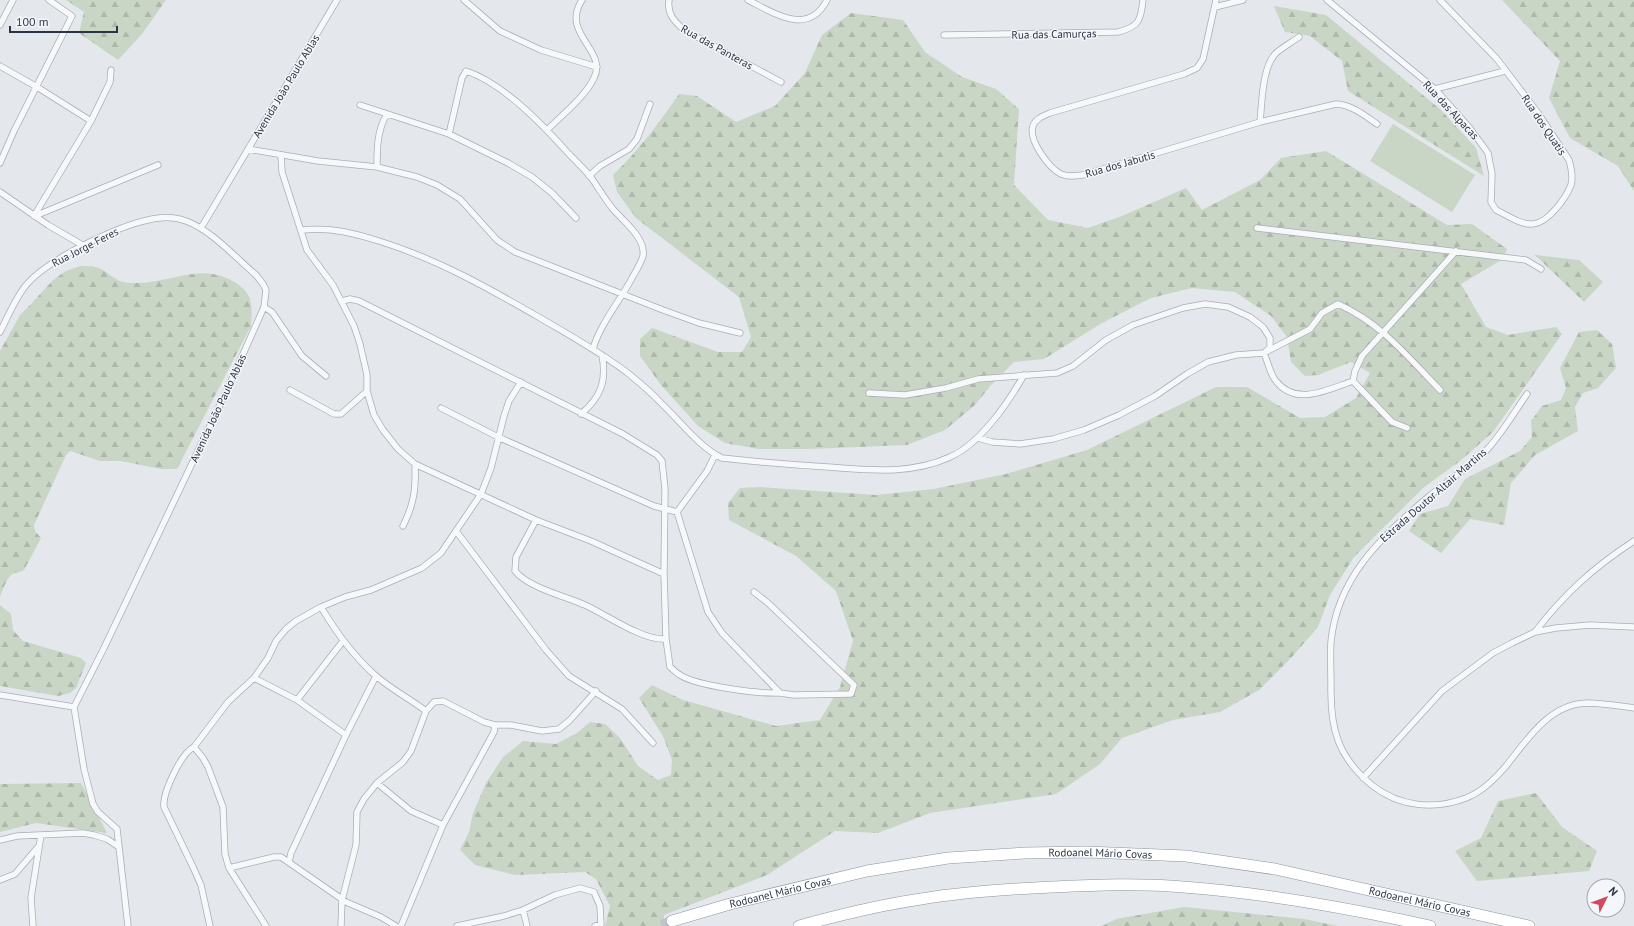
<svg xmlns="http://www.w3.org/2000/svg" width="1634" height="926" font-family="'PT Sans',sans-serif">
<defs>
<pattern id="forest-firs" width="22" height="20" patternUnits="userSpaceOnUse"><rect width="22" height="20" fill="#c9d6c5"/><path d="M5 1l3.5 6h-7zM16 11l3.5 6h-7z" fill="#adb8ab"/></pattern>
</defs>
<rect width="100%" height="100%" fill="#e4e7ec"/>
<path fill="#c9d6c5" d="M1393,124L1475,175L1452,212L1370,161Z"/>
<path fill="url(#forest-firs)" d="M66,0H166L142,34L118,60L79,33L84,12Z
M1502,0H1634V191L1618,166L1570,138L1549,98L1560,61Z
M1274,6L1326,15L1441,110L1476,148L1484,176L1348,91L1342,61L1310,36L1285,32Z
M851,13L903,20L925,52L962,77L996,89L1019,109L1014,185L1048,220L1088,228L1122,216L1186,188L1202,210L1260,180L1281,158L1326,151L1447,225L1472,224L1507,249L1503,259L1461,284L1486,327L1508,335L1556,327L1562,334L1493,432L1460,461L1423,488L1354,557L1330,595L1318,627L1291,658L1259,690L1220,712L1173,720L1122,738L1100,764L1056,794L930,813L878,833L835,831L767,875L664,915V926H605L610,906L596,879L585,872L515,875L475,865L460,850L469,832L473,813L486,783L503,757L523,741L556,744L577,733L590,722L605,724L620,738L638,766L658,780L671,775L672,760L663,736L639,698L652,685L683,700L776,726L820,720L840,687L853,641L836,591L796,556L729,520L728,503L740,488L760,487L876,495L934,489L1006,474L1087,450L1216,387H1247L1300,418L1325,417L1356,398L1370,373L1351,362L1318,375L1305,376L1291,362L1287,337L1271,316L1235,292L1192,288L1151,298L1102,323L1044,359L1014,362L991,385L975,405L945,430L907,445L809,449H759L725,443L698,426L661,385L640,356V339L652,328L718,352H742L751,337L739,297L636,218L617,192L613,175C639,150 659,123 679,94L697,96L736,122L775,106L805,73L822,35Z
M1535,255L1579,260L1603,282L1584,302Z
M80,266C87,266 95,266 101,269C112,275 117,283 131,283C170,285 200,260 236,283C254,295 252,306 251,326L177,469H161L121,461H100L70,451L66,455L34,525L35,531L41,538L24,570C20,572 19,572 15,573C7,575 3,590 0,597V351L20,315L31,304L53,280L66,271Z
M1597,330L1612,344L1616,368L1598,388L1583,393L1575,407L1578,431L1535,455L1511,483L1504,525L1470,519L1441,553L1409,531L1420,514L1448,506L1465,479L1520,451L1532,437L1531,421L1542,406L1561,400L1566,388L1560,368L1579,332Z
M0,605L11,614L13,630L23,641L81,658L86,663L76,688L70,693L58,696L0,686Z
M81,783L107,833L36,823L0,832V784Z
M1536,793L1562,827L1597,851L1589,871L1477,881L1455,851L1481,838L1498,801Z
M1184,907L1304,919L1338,926H1102L1116,919Z"/>
<g fill="none" stroke-linecap="round" stroke-linejoin="round">
<path stroke="#bfc3cb" stroke-width="11" stroke-dasharray="11 5.5" stroke-linecap="butt" d="M662,926L672,921"/>
<g stroke="#a9aeb7" stroke-width="7">
<path id="minor" d="M464,0L500,31L541,50L597,67
M669,0C667,14 674,21 684,30L781,82
M748,0C774,13 808,37 827,0
M1216,0L1203,59L1197,68L1184,74L1050,113C1043,116 1035,119 1033,126C1028,140 1049,168 1061,174C1068,177 1075,176 1083,175L1260,122L1336,104C1352,105 1364,115 1377,124
M1327,0L1435,89L1469,127L1488,153L1492,174L1491,202L1496,210C1507,215 1520,225 1533,224C1548,223 1566,198 1571,185C1573,178 1571,167 1569,160L1538,113L1497,59L1440,0
M1215,7L1243,0
M0,25L13,0
M944,35L1118,32C1139,27 1141,20 1143,0
M0,66L37,87L91,121
M1435,89L1505,71
M360,105L449,134L508,163L532,177L552,193L576,218
M1260,122C1262,103 1262,67 1276,53C1283,47 1292,42 1299,37
M547,130C562,115 585,97 594,78C608,50 560,34 582,0
M449,134L462,78L466,71C503,83 543,125 569,154C576,161 583,168 590,176C598,187 604,198 613,209C623,221 646,238 643,256C641,263 636,271 632,278C620,301 600,324 593,349
M248,149L318,161L377,167L417,177L437,185L460,199L497,240L515,252L663,310L699,323L740,333
M281,155L282,172L307,250L333,285L354,326L360,344L367,375V391L374,415L383,430L398,449L415,464L536,520L591,541L664,574
M0,163L14,131L72,16L49,0
M377,167C377,149 377,130 387,114
M589,176L600,166L629,149L637,139L650,104
M0,192L48,225L84,246
M34,216L91,121L110,82L111,70
M35,216L158,165
M201,228L337,0
M1257,228L1526,260L1541,269
M302,230C331,227 354,233 382,242C439,260 490,289 542,319C571,336 602,353 629,374C640,383 652,393 662,404C680,421 700,448 722,458C758,462 793,465 828,467C869,470 911,475 950,457C980,444 1008,403 1024,375
M342,301L350,299L359,301L623,434L657,455L662,461L665,489L664,574L666,639L670,667C673,669 676,673 680,675C697,686 759,694 780,693
M264,307L272,312L302,356L326,376
M0,332C8,317 15,298 27,284C50,258 124,222 159,218C167,217 178,218 186,221C211,230 235,257 256,275L263,284L266,290L264,307L228,388L104,648L74,707L84,769L93,804L98,812L117,829L128,926
M1264,353C1268,362 1270,374 1276,381C1296,407 1329,389 1353,381
M290,390L334,414H341L367,391
M869,393L905,395L946,388L978,379L1057,373L1073,366L1106,340L1133,325L1183,308L1205,304L1228,307L1250,317L1263,327L1270,338V348L1266,351
M1527,394C1513,414 1500,437 1483,454C1465,470 1445,483 1427,498C1381,537 1337,578 1331,642C1330,656 1331,671 1331,685C1330,729 1338,758 1373,786C1400,807 1435,810 1466,798C1482,792 1495,779 1506,766C1527,740 1549,704 1587,703C1603,703 1619,706 1634,708
M441,408L498,437L654,506L677,512
M581,414C601,397 607,381 602,355
M1407,428L1392,422L1353,381L1355,371L1362,356L1456,251
M978,438L992,442L1020,444L1053,439L1084,430L1119,415L1155,396L1187,374L1208,362L1236,355L1264,353L1310,329L1322,313L1338,304C1381,323 1408,357 1440,390
M715,455L707,471L677,512L708,612L722,633L780,693L794,695L851,694L854,685L768,603L754,592
M536,520L516,557L515,571C529,588 565,596 585,605C607,615 643,641 666,639
M403,526C414,504 416,489 415,464
M456,531L546,650L569,676L622,709L653,743
M321,607C336,632 353,656 376,676C391,689 410,699 426,711
M1535,632C1564,594 1594,567 1634,541
M254,678L297,700L346,735
M0,695L74,707
M297,700L343,641
M194,747L228,702L254,678L268,658L276,641L286,629L296,621L321,607L345,597L371,590L422,568L441,553L481,494L491,468L504,416L509,401L521,382
M1363,778L1442,691L1493,653L1512,643L1535,632L1556,628L1590,625L1634,627
M377,783L411,811L443,825
M0,840L17,836L83,833L94,835L107,839L119,847
M289,862L291,853L346,735L376,676
M229,868L274,857H281L346,902L381,917L396,926
M0,880L15,874L38,847
M523,910L555,895L580,888L594,892L600,906L601,924L595,926
M33,926L31,898L41,835
M210,926L201,885L193,867L164,807C162,794 181,753 194,747L203,758L208,767L223,807L225,854L229,868L266,926
M341,926L342,900L356,845L357,812L364,799L377,783L403,762L411,751L426,711L434,702L443,701L484,722L495,725H511L542,731L559,729L570,720L596,691
M401,926L443,825L494,732L495,725
M457,926L504,916L523,910L527,926"/>
</g>
<g stroke="#8b94a3" stroke-width="12">
<g id="motorway">
<path id="s1" d="M672,921L730,904L867,871L948,858L1025,853L1087,852L1186,856L1275,869L1529,926"/>
<path d="M799,926C839,915 880,905 921,899C964,892 1008,889 1052,887C1096,885 1139,883 1183,887C1266,893 1348,908 1430,926"/>
</g>
</g>
<use href="#minor" stroke="#f7f8fa" stroke-width="5.5"/>
<use href="#motorway" stroke="#fff" stroke-width="11"/>
</g>
<g text-anchor="middle" stroke-width="3" stroke-linejoin="round" paint-order="stroke">
<g font-size="11" fill="#2b3445" stroke="#f4f6f9">
<text transform="translate(1054 34) rotate(-1)" y="4">Rua das Camurças</text>
<text transform="translate(717 47) rotate(29)" y="4">Rua das Panteras</text>
<text transform="translate(286 86) rotate(-59)" y="4">Avenida João Paulo Ablas</text>
<text transform="translate(1451 110) rotate(47)" y="4">Rua das Alpacas</text>
<text transform="translate(1544 125) rotate(56)" y="4">Rua dos Quatis</text>
<text transform="translate(1120 164) rotate(-16)" y="4">Rua dos Jabutis</text>
<text transform="translate(85 247) rotate(-27)" y="4">Rua Jorge Feres</text>
<text transform="translate(218 408) rotate(-65)" y="4">Avenida João Paulo Ablas</text>
<text transform="translate(1433 495) rotate(-41)" y="4">Estrada Doutor Altair Martins</text>
<text dy="4" stroke="none"><textPath href="#s1" startOffset="436">Rodoanel Mário Covas</textPath></text>
<text dy="4" stroke="none"><textPath href="#s1" startOffset="112">Rodoanel Mário Covas</textPath></text>
<text dy="4" stroke="none"><textPath href="#s1" startOffset="760">Rodoanel Mário Covas</textPath></text>
</g>
</g>
<g transform="translate(1606 898) rotate(48)"><circle r="19" fill="#f4f6f9" stroke="#a4a8b1"/>
<path d="M0-3L7 15L0 10L-7 15Z" fill="#d1495b"/>
<text y="-6" font-size="11" font-weight="bold" text-anchor="middle" fill="#2b3445">N</text>
</g>
<path d="M10 26v6h107v-6" fill="none" stroke="#2b3445" stroke-width="2"/>
<text x="16" y="26" font-size="12" fill="#2b3445" stroke="#f4f6f9" stroke-width="3" paint-order="stroke">100 m</text>
</svg>
